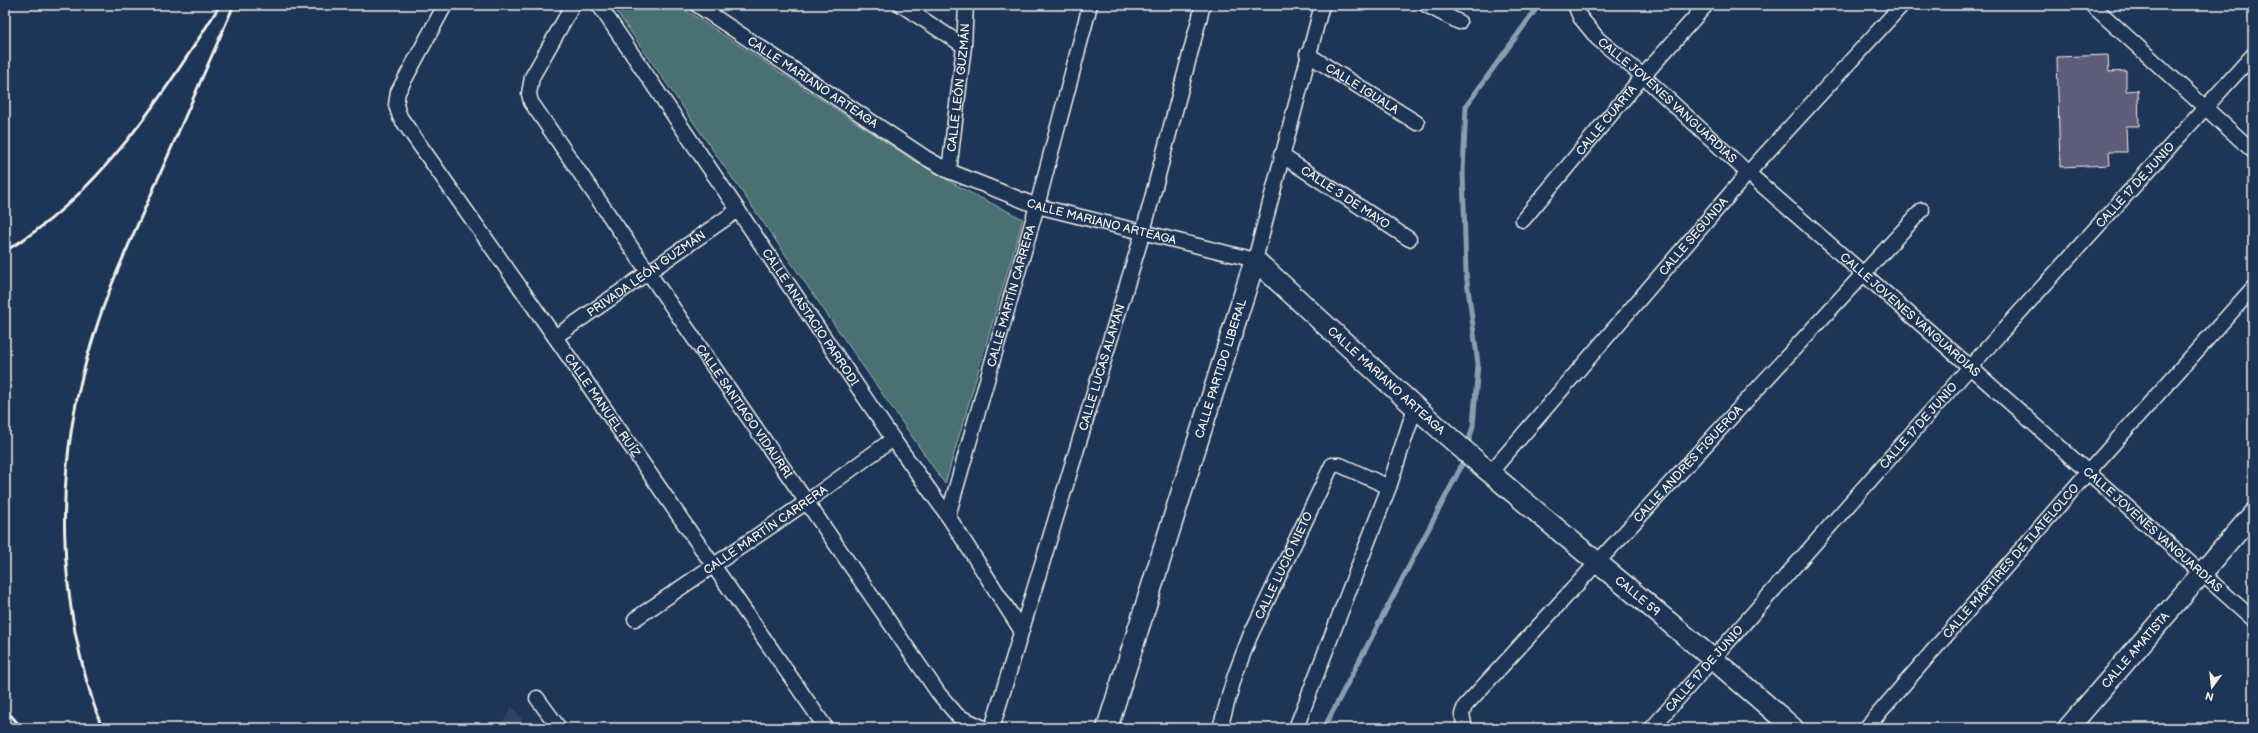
<svg xmlns="http://www.w3.org/2000/svg" width="2258" height="733" font-family="'Balsamiq Sans',sans-serif">
<rect width="100%" height="100%" fill="#1d3557"/>
<filter id="ink" filterUnits="userSpaceOnUse"><feTurbulence type="fractalNoise" baseFrequency=".025" numOctaves="2"/><feDisplacementMap in="SourceGraphic" scale="8" xChannelSelector="R" yChannelSelector="G"/><feConvolveMatrix kernelMatrix="1 2 1 2 8 2 1 2 1" color-interpolation-filters="sRGB"/></filter>
<g filter="url(#ink)">
<path fill="#314162" d="M512,706L528,728H499Z"/>
<path fill="#4a6f72" stroke="#9fb0ad" d="M612,5H678L910,158L965,190L1023,219L945,484Z"/>
<g fill="none" stroke-linecap="round" stroke-linejoin="round">
<path stroke="#889fae" stroke-width="5" d="M1467,447L1473,426L1478,364L1466,273L1463,172L1466,106L1539,5
M1324,728L1460,469L1464,456"/>
</g>
<path fill="#615d7c" stroke="#f4f1e8" d="M2108,55L2109,72L2126,71V91L2138,90L2139,126H2126L2127,152H2109L2110,165L2060,167L2057,57Z"/>
<g fill="none" stroke-linecap="round" stroke-linejoin="round">
<g stroke="#f4f1e8" stroke-width="17">
<g id="street">
<path id="s1" d="M445,5L398,92L396,105L400,117L555,337L826,728"/>
<path id="s2" d="M573,5L532,77L529,94L531,102L939,694L958,716L984,728"/>
<path id="s3" d="M599,5L893,439L948,516L1021,630"/>
<path id="s4" d="M697,5L926,158L949,171L1037,206L1255,260L1322,5"/>
<path d="M901,5L964,46"/>
<path d="M1426,5L1459,22"/>
<path id="s5" d="M1575,5L1580,17L1598,39L1643,76L1748,173L1970,367L2253,619"/>
<path d="M2092,5L2253,151"/>
<path id="s6" d="M1307,54L1417,123"/>
<path id="s7" d="M1281,155L1409,239"/>
<path id="s8" d="M949,171L964,46L966,5"/>
<path id="s9" d="M1523,220L1643,76L1706,5"/>
<path id="s10" d="M555,337L738,210"/>
<path id="s11" d="M1490,473L1748,173L1902,5"/>
<path id="s12" d="M948,516L1037,206L1090,5"/>
<path id="s13" d="M635,619L805,503L893,439"/>
<path d="M537,698L559,728"/>
<path id="s14" d="M992,728L1143,232L1203,5"/>
<path id="s15" d="M1220,728L1235,675L1250,636L1332,465H1340L1389,487"/>
<path d="M1296,728L1389,487L1415,407"/>
<path id="s16" d="M1465,728L1462,714L1465,706L1922,210"/>
<path id="s17" d="M1652,728L1970,367L2253,55"/>
<path id="s18" d="M1866,728L2089,471L2253,288"/>
</g>
</g>
<g stroke="#f4f1e8" stroke-width="23">
<g id="secondary">
<path id="s19" d="M1107,728L1255,260C1330,329 1404,399 1481,465C1584,553 1691,638 1793,728"/>
<path id="s20" d="M2068,728L2253,514"/>
</g>
</g>
<use href="#street" stroke="#1d3557" stroke-width="14"/>
<use href="#secondary" stroke="#1d3557" stroke-width="20"/>
<path stroke="#f4f1e8" stroke-width="3" d="M5,251C96,199 166,92 220,5
M5,709L22,728
M102,728C55,601 52,464 94,335C109,285 132,238 153,190C180,128 207,67 234,5"/>
</g>
</g>
<g text-anchor="middle" stroke-width="3.5" stroke-linejoin="round" paint-order="stroke">
<g font-size="12" fill="#f4f1e8" stroke="#1d3557">
<text dy="4" stroke="none"><textPath href="#s4" startOffset="139">CALLE MARIANO ARTEAGA</textPath></text>
<text dy="4" stroke="none"><textPath href="#s8" startOffset="84">CALLE LEÓN GUZMÁN</textPath></text>
<text dy="4" stroke="none"><textPath href="#s6" startOffset="65">CALLE IGUALA</textPath></text>
<text dy="4" stroke="none"><textPath href="#s5" startOffset="134">CALLE JOVENES VANGUARDIAS</textPath></text>
<text dy="4" stroke="none"><textPath href="#s9" startOffset="130">CALLE CUARTA</textPath></text>
<text dy="4" stroke="none"><textPath href="#s17" startOffset="727">CALLE 17 DE JUNIO</textPath></text>
<text dy="4" stroke="none"><textPath href="#s7" startOffset="77">CALLE 3 DE MAYO</textPath></text>
<text dy="4" stroke="none"><textPath href="#s4" startOffset="463">CALLE MARIANO ARTEAGA</textPath></text>
<text dy="4" stroke="none"><textPath href="#s11" startOffset="312">CALLE SEGUNDA</textPath></text>
<text dy="4" stroke="none"><textPath href="#s10" startOffset="111">PRIVADA LEÓN GUZMÁN</textPath></text>
<text dy="4" stroke="none"><textPath href="#s12" startOffset="229">CALLE MARTÍN CARRERA</textPath></text>
<text dy="4" stroke="none"><textPath href="#s5" startOffset="458">CALLE JOVENES VANGUARDIAS</textPath></text>
<text dy="4" stroke="none"><textPath href="#s3" startOffset="377">CALLE ANASTACIO PARRODI</textPath></text>
<text dy="4" stroke="none"><textPath href="#s14" startOffset="377">CALLE LUCAS ALAMÁN</textPath></text>
<text dy="4" stroke="none"><textPath href="#s19" startOffset="377">CALLE PARTIDO LIBERAL</textPath></text>
<text dy="4" stroke="none"><textPath href="#s19" startOffset="669">CALLE MARIANO ARTEAGA</textPath></text>
<text dy="4" stroke="none"><textPath href="#s1" startOffset="477">CALLE MANUEL RUÍZ</textPath></text>
<text dy="4" stroke="none"><textPath href="#s2" startOffset="484">CALLE SANTIAGO VIDAURRI</textPath></text>
<text dy="4" stroke="none"><textPath href="#s17" startOffset="403">CALLE 17 DE JUNIO</textPath></text>
<text dy="4" stroke="none"><textPath href="#s16" startOffset="352">CALLE ANDRÉS FIGUEROA</textPath></text>
<text dy="4" stroke="none"><textPath href="#s5" startOffset="782">CALLE JOVENES VANGUARDIAS</textPath></text>
<text dy="4" stroke="none"><textPath href="#s13" startOffset="158">CALLE MARTÍN CARRERA</textPath></text>
<text dy="4" stroke="none"><textPath href="#s18" startOffset="221">CALLE MÁRTIRES DE TLATELOLCO</textPath></text>
<text dy="4" stroke="none"><textPath href="#s15" startOffset="175">CALLE LUCIO NIETO</textPath></text>
<text dy="4" stroke="none"><textPath href="#s19" startOffset="1000">CALLE 59</textPath></text>
<text dy="4" stroke="none"><textPath href="#s20" startOffset="103">CALLE AMATISTA</textPath></text>
<text dy="4" stroke="none"><textPath href="#s17" startOffset="79">CALLE 17 DE JUNIO</textPath></text>
</g>
</g>
<rect width="2258" height="733" fill="none" stroke="#1d3557" stroke-width="20"/>
<rect x="10" y="10" width="2238" height="713" fill="none" stroke="#f4f1e8" stroke-width="1.5" filter="url(#ink)"/>
<g transform="translate(2212 687) rotate(195)" stroke="#1d3557" stroke-width="3" paint-order="stroke">
<path d="M0-3L7 15L0 10L-7 15Z" fill="#f4f1e8"/>
<text y="-6" font-size="11" font-weight="bold" text-anchor="middle" fill="#f4f1e8">N</text>
</g>
</svg>
